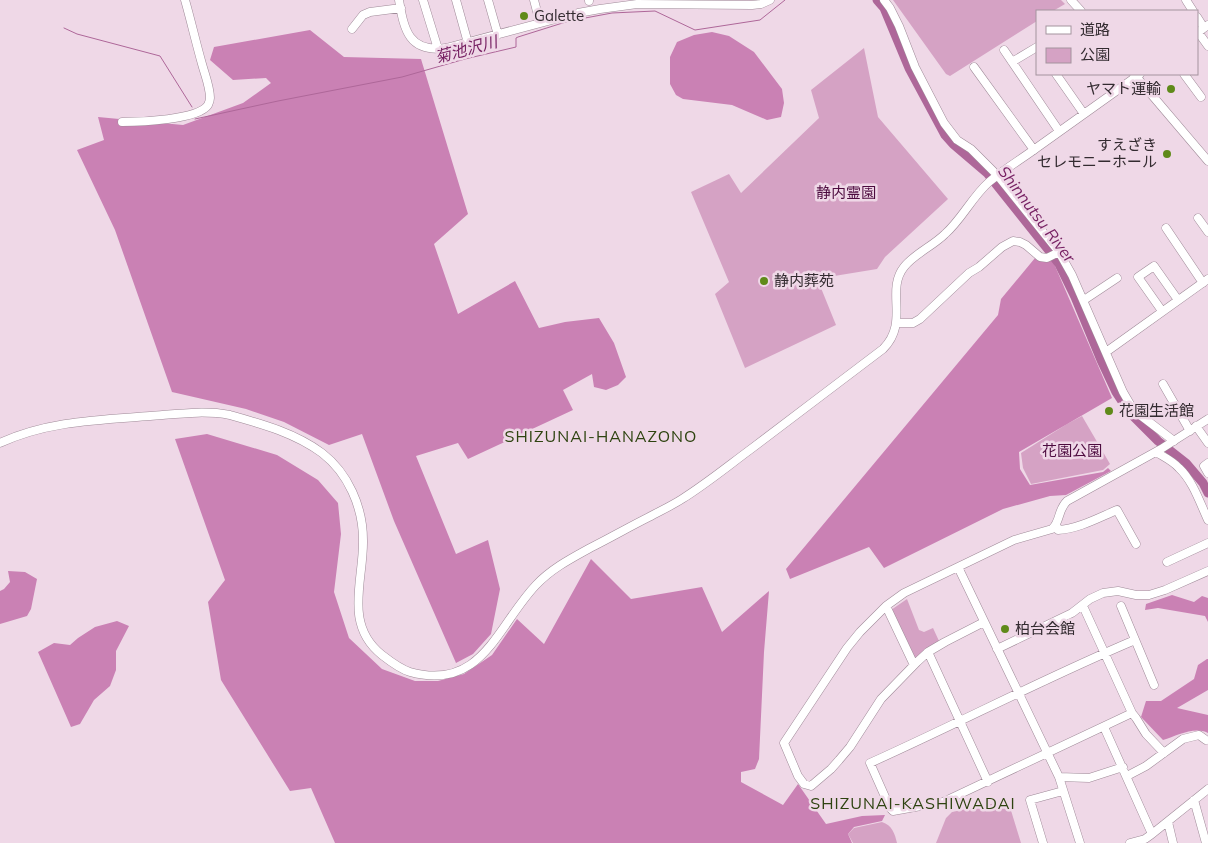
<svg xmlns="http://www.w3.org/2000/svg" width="1208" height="843" font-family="Mulish,'Noto Sans JP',sans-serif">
<rect width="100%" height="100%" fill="#efd8e7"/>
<path fill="#d5a2c4" d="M893,0H1061L1065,4L1053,11H1037V21L950,76L946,74Z
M864,48L878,117L948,199L885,257L877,269L828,277L821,288L836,325L745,368L715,294L729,282L691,192L729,174L741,193L819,118L811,90Z
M1082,416L1110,464L1103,470L1031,484L1023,468L1021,453L1067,424Z
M907,599L919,630L924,632L933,628L939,641L915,659L891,610Z
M996,803L1009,804L1021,843H936L946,818L952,812Z
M882,822C892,825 895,834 897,843H853L848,834L854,828Z"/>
<path fill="#ca81b4" d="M310,30L344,57L421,59L468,214L434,244L458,314L515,281L539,328L565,322L599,318L614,343L626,377L618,385L606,390L594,387L592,374L563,390L573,410L468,459L458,443L416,456L456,554L488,540L500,589L491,634L473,654L456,663L394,521L362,434L329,445L284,422L246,409L172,392L115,230L77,150L104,140L98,117L183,125L243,103L271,83L266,78L233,80L210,60L214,47Z
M712,32L729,36L754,52L782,89L784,103L781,117L767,120L732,105L683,99L676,95L670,84V57L677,42L694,35Z
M1035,258L1052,259L1112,398L1019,452L1020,469L1030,485L1103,472L1108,468L1111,471L1066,495L1050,496L1003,509L884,568L869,547L790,579L786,569L998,315L1001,299Z
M207,434L277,455L318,480L338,503L341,534L334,592L349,638L382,669L415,681H438L464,674L492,655L517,619L544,644L591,559L631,599L702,587L722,632L769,591L764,652L759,759L755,769L741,772V782L783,805L798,784L826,824L862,816L885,815L882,821L854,827L848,834L852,843H335L311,788L290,791L221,680L208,602L225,580L175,439Z
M8,571L25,572L37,579L31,609L27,616L0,624V591L4,589L10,582Z
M1172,595L1194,602L1202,596L1208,598V622L1205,616L1158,608L1145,610L1146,604Z
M117,621L129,626L116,651V670L110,686L94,700L80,724L71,727L38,652L54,643L70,645L78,638L95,627Z
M1207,659H1208V690L1177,708L1208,715V733C1194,726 1177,736 1163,740L1141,717L1146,701H1161L1194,679L1198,665Z"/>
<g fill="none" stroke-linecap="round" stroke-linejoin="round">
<path stroke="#ae6799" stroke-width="1" d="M64,28L77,34L160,56L192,107
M195,119L278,101L402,77L465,59L516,47V38L518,37L569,21L612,13L655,11L695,30L760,20L785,0"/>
<path stroke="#ae6799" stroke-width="9" d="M877,0L884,8L909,68L945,135L953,144L987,173L1050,252L1059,264L1075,297L1101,360L1116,392L1129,412L1158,441L1186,463L1203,483L1208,493"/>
<g stroke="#9f8a98" stroke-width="9">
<path id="minor" d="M399,0C404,30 409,53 446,48L578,13L600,9L637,4L752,5L761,4L770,0
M423,0L438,49
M456,0L468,43
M488,0L498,35
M534,0L540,23
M589,0V1
M884,0L890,8L899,26L915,67L944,123L957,140L971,149L998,176L1059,252L1072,275L1123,392L1130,404L1140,415L1174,441
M1071,0L1081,11
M1186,0L1193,11
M1197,17L1204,28
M352,29L363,15L370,12L401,8
M1198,32L1208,46
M1197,33L1208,25
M1004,50L1059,131
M1012,62L1037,47
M974,67L1034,150
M1056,74L1084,114
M1134,74L1208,161
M1184,74L1201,97
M122,122C139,122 198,120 208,105C209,103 210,100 210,98C210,87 205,75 202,64C196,43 191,21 185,0
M1198,218L1208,232
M1166,228L1203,283
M1084,300L1117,278
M1162,311L1138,277L1154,266L1178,300
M896,323H913L920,319L969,273L979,267L1002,247L1013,241L1020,242L1026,245L1040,257L1047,258L1059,252
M1106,352L1208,279
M1163,384L1190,431
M1196,426L1208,443
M0,443C47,421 99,420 150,416C177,414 204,410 230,415C262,424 295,433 322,453C348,473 363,507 363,540C364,580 343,624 382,655C391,662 400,669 410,672C482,692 497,626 536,585C551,569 570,559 590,548C610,538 629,527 649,517C660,511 671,506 682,499C706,484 728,466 751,449C795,416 839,382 883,349C910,322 885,291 904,267C914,254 933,246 945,234C962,219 972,197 989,182C1003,170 1020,160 1035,149C1070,124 1105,99 1140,74
M1156,452C1164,457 1173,461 1179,468C1193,481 1200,503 1208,520
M1208,463L1204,466L1208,473
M1056,525L1058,530C1078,529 1098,518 1117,510L1136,544
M1167,562L1208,543
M958,567L1059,777L1080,843
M886,606L914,665
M1083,606L1132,713L1136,718L1146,734L1164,753
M1121,606L1154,685
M984,622L945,642L928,652L917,662L881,699L850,747L839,760L831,769L811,786L804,784L798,776L784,743L847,648L860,632L886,606L904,593L1014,540L1052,529C1061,521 1057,511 1067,501L1161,449L1208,419
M997,649L1072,613L1090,599L1103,593L1118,591L1136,595H1149L1165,590L1208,571
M928,652L988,782
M1132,713L943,802L893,811L890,808L870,763C959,723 1045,678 1135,640
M1104,727L1152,834
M1127,776L1146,766L1183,739L1199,735L1206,740
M1059,777L1089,778L1123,767
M1194,800L1206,843
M1168,822L1173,843
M1043,843L1030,800L1063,791
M1130,843L1145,839L1152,834L1208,789"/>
</g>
<use href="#minor" stroke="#fff" stroke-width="8"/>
</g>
<g fill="#5f8a19" stroke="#efd8e7" stroke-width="2">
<circle cx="524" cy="16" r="5"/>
<circle cx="1171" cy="89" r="5"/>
<circle cx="1167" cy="154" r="5"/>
<circle cx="764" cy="281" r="5"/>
<circle cx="1109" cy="411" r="5"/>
<circle cx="1005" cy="629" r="5"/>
</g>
<g text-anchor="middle" stroke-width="5" stroke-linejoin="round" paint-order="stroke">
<g font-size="15" fill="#332b30" stroke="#efd8e7" text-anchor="start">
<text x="534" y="21">Galette</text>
<text x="1161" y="94" text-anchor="end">ヤマト運輸</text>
<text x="1157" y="150" text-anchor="end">すえざき<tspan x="1157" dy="17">セレモニーホール</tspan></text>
<text x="774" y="286">静内葬苑</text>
<text x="1119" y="416">花園生活館</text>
<text x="1015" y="634">柏台会館</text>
</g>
<g font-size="15" fill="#4d0b3f" stroke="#efd8e7">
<text x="846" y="198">静内霊園</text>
<text x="1072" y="456">花園公園</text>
</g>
<g font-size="16" font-style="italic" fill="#772163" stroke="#efd8e7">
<text transform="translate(466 49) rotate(-15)" y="6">菊池沢川</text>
<text transform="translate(1037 214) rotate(53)" y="6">Shinnutsu River</text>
</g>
<g font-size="16" letter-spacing="1" fill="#2e4310" stroke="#efd8e7">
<text x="601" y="442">SHIZUNAI-HANAZONO</text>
<text x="913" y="809">SHIZUNAI-KASHIWADAI</text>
</g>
</g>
<rect x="1036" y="10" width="162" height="65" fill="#efd8e7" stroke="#a4939e"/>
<rect x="1046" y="26" width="25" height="8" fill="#ffffff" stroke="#a4939e"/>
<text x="1080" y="35" font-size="15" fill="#332b30">道路</text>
<rect x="1046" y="48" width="25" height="15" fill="#d5a2c4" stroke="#a4939e"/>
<text x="1080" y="60" font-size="15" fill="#332b30">公園</text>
</svg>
